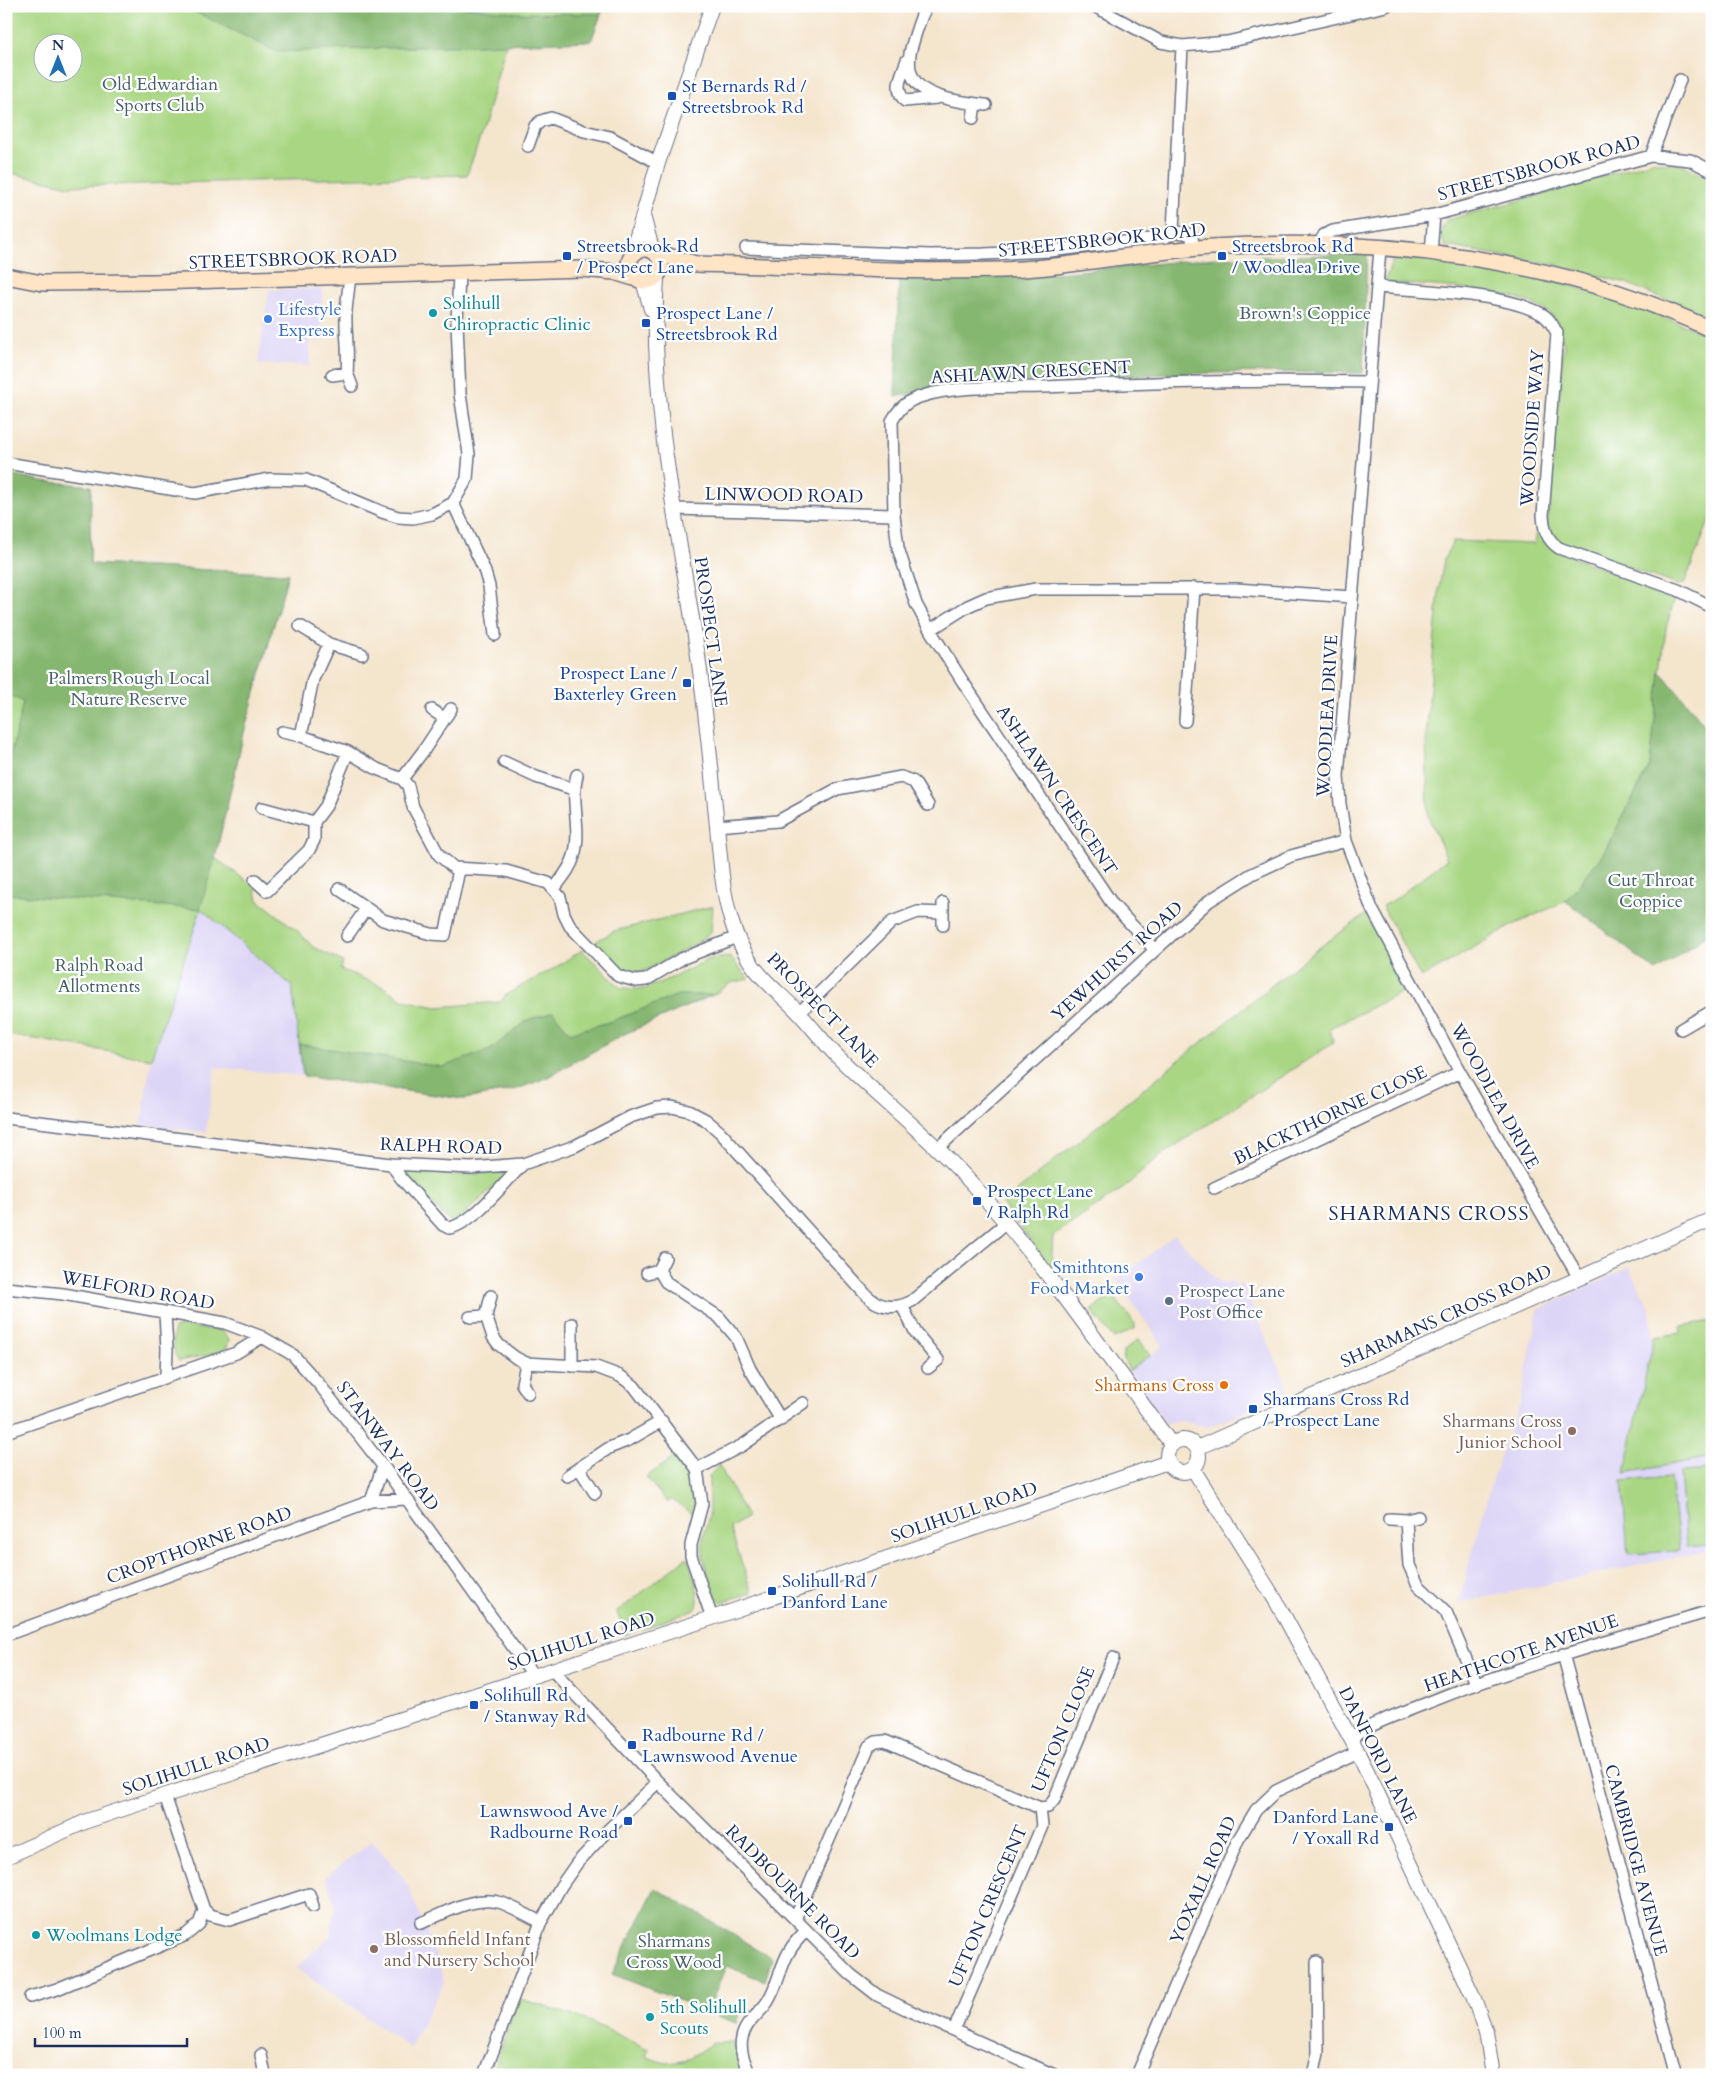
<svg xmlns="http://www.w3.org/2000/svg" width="1718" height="2081" font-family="Cardo,serif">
<rect width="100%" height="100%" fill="#fff"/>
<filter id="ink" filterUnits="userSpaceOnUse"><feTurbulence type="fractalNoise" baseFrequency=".02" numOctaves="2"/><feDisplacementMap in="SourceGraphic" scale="10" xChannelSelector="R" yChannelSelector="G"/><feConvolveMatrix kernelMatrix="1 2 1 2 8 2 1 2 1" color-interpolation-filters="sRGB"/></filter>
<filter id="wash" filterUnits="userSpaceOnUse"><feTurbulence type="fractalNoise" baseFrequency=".0096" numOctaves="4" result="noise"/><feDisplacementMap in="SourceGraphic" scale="20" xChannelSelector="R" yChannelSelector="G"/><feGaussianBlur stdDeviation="1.12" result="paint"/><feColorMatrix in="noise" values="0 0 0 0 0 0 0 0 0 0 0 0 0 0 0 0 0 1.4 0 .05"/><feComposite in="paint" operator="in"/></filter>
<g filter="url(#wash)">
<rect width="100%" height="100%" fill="#f4e5cd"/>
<path fill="#ddd5f6" d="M322,289L321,340H310V366L258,364L269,290Z
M200,909L292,986L303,1076L215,1067L206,1132L141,1125L151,1059Z
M1175,1235L1221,1284L1231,1280L1235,1286L1242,1283L1290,1393L1208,1427L1181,1421L1166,1423L1129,1371L1163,1346L1116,1280Z
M1629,1267L1649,1306L1654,1337L1625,1472L1712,1457V1550L1459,1603L1493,1476L1520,1404L1538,1310Z
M372,1841L402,1875L408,1886L438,1961L444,1982L410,2048L296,1968L330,1936L335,1905L326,1877Z"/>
<path fill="#a9d683" stroke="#628270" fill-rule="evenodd" d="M6,6H604L591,41L515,24L506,44L483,129L467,175L69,186L6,172ZM42,42H72V72H42Z
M1652,161L1683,165L1712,180V319L1626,283L1557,265L1445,246L1440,234L1446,220L1548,193Z
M1395,255L1545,278L1635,305L1712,337V514L1684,584L1677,585L1557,542L1547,525L1564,344C1561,337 1559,326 1554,319C1534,288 1420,285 1384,283Z
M6,473L41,481L91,486L90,564L288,574L244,732L215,858L255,887L258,900L298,931L313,947L343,962L340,969L384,987L403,1000L437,1007L500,1002L507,994L553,969L582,950L621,988L644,989L676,976L709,959L730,957L749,979L731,983L713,995L624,1034L544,1079L514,1090L464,1099L303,1076L292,986L201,909L151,1059L6,1034Z
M1537,529L1546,543L1554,550L1675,597L1666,628L1650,765L1603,854L1566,901L1511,926L1421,978L1382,906L1395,899L1447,859L1428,816L1426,736L1439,589L1444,559L1453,541L1535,544Z
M713,906L711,932L697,943L645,971L630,972L614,966L595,942L614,931Z
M1368,913L1407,990L1330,1028L1333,1043L1161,1155L1121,1190L1053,1236L1051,1268L1002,1203L1317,949Z
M406,1170L451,1175L506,1172L505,1176L457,1221H449L406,1177Z
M1113,1296L1135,1324V1328L1114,1339L1092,1312V1309Z
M1712,1321V1457L1625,1473L1654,1337L1681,1333V1326Z
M184,1326L222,1331L229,1340L227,1347L218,1353L179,1361C172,1353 173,1339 174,1328Z
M1139,1339L1150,1355L1129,1371L1123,1357V1351Z
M679,1454C694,1476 696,1489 695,1516L671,1499L668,1503L646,1477Z
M719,1465L747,1517L730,1528L752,1593L720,1602L715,1596L703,1557V1538L709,1515V1476Z
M1712,1470V1544L1686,1546L1680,1472Z
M1670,1477L1679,1551L1628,1554L1622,1481Z
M687,1557C691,1569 704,1600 695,1610L625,1635L617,1612Z
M518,1998L589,2021L648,2049L646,2057L666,2063L684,2061L713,2043H734L743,2075H492Z"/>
<path fill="#86b771" stroke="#507368" d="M183,6H456L518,13L601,14L591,41L277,52Z
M1367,254L1363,373C1258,371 1153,373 1049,380C997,384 945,385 895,397L899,279L1057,273L1215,258Z
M6,473L41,481L91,486L90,564L288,574L244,732L215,858L200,909L6,894V774L23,702L6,693Z
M1660,671L1712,734V932L1656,971L1566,901L1603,854L1650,765Z
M678,995H713L624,1034L544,1079L514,1090L464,1099L303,1076L299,1044L442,1067L490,1050L528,1020L553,1012L570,1033L612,1021Z
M655,1888L772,1958L765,1981L726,1966L712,2001L740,2011L736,2023L612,1974Z"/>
</g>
<g filter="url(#ink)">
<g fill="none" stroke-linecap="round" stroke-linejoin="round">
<g stroke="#676f85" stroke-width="14">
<path id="minor" d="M927,6C920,16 917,30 913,42C895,96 947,100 986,105
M1094,6L1161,42L1182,46L1227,42L1386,6
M907,60C902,75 893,88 905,101L937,98
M973,118L975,104
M528,146L535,126L541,121L551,118L584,131L610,137L658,163
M1651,156L1680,80
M1173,232L1182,46
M1167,236C1176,231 1183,231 1192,236L1193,248
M1318,246L1324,235L1333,231L1434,215L1651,156L1690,160L1712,171
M746,248L930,255L983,254L1050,251L1166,237
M1380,249L1338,776L1340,804L1346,841L1372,909L1460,1072L1579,1278
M1431,253L1434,215
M1378,287C1423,291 1502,293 1540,313C1549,317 1553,326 1557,333L1543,515C1544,529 1546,539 1559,548L1678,590L1712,607
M347,373L352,386
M332,375L347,373C349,352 345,332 346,311C347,299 349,287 350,275
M6,463L195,493L270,479L306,480L382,512L398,517L413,518L432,514L453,503L467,479L469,454L460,394L457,323L459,273
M453,503L484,569L489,586L495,635
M674,509L894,515
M300,626L329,644
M930,630L968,606L986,598L1036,589H1236L1352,597
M432,710L444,718
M1185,721L1194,588
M282,732L301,736L313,679L329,644L362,654
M301,736L348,752L377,769L402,779L408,786L413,807L439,855L454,868L506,871L548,883L560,897L564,914L570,926L618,976L636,981L646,980L681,959L737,937
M504,762L536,777L573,789
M402,779L424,750L451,709
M314,822L326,806L348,752
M716,826L778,821L837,789L901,777L914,782L928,805
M255,880L267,891L309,850L314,840V822L262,808
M339,889L383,920L431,934L445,935L459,870
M554,889C562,878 571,868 574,856C582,830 570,801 577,775
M943,903V925
M347,936L366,909
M1155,950L1113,905L963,682L930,630L916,604L898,548L894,515L892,421C900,407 908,400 923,396C956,385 1008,388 1044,387C1152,382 1261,380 1369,382
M799,1013L892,922L918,912L943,913
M1681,1029L1712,1011
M6,1118L391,1164L471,1168L523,1164L575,1146L630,1117L657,1108L672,1107L689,1111L706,1120L720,1132L866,1295C879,1308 896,1310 912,1301L1006,1223
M938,1148L1209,901L1252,874L1291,856L1346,841
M391,1164L401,1178L443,1225L449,1228C473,1224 505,1182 523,1164
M1214,1188L1460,1072
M659,1270L666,1282L719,1317L736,1337L750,1369L781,1420
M647,1273L659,1270L665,1258
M6,1288L63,1294L225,1323L262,1337L293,1355L319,1384L383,1466L534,1676
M491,1296L486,1316L493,1337L499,1345L516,1358L526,1363L596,1367L620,1376L634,1386L697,1469L702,1504L691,1545V1556L712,1618
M902,1306L916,1333L938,1360L928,1368
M165,1313L167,1349L166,1377
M470,1317L486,1316
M572,1324V1366
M526,1363L522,1384L528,1393
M6,1432L236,1353L262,1337
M579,1468L595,1493
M697,1469L743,1445L803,1403
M567,1476L609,1448L629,1440L662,1421
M371,1501L383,1466
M1389,1519L1406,1520L1418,1517
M1406,1520L1409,1565L1418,1585L1446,1612L1476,1683
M6,1635L371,1501L406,1499
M1563,1654L1676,2075
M553,1671L658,1782L850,1974L877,1995L910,2011L1054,2075
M1351,1738C1373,1722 1402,1713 1427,1703C1518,1666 1613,1640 1707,1612
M1040,1808L1048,1807L1054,1800L1113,1658
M204,1910L210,1915L229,1920L309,1894L313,1906
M795,1919L869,1746L876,1742L885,1741L1040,1808L1042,1826L954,2030
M421,1923C445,1913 476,1894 502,1903C515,1908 528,1916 541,1922
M30,1997L57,1989L186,1935L199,1924L204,1910L165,1796
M261,2055L265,2075
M484,2075L541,1922L561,1886L577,1863L607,1831L658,1782
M750,2075C745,2063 739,2051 742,2038C745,2022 760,2014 768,2001C784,1973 779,1956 806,1931
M1137,2075L1238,1840L1256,1810L1276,1791L1358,1752
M1313,2075L1318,2053L1317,1962"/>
</g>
<g stroke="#676f85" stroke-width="16">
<path id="tertiary" d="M644,219L652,249
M632,253L658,163L712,6
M657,277C649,401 678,527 697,649C708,724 714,800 722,876C726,905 732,932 748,958C760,979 782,995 799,1013C811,1026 822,1040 834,1053C880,1099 931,1138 974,1186C1047,1267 1108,1357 1172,1445
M643,281L651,309
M1167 1456a16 16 0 1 1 32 0a16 16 0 1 1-32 0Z
M1197,1448L1712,1219
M1193,1469L1276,1601L1358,1752L1473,1996L1486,2032L1493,2075
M6,1857L87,1821L120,1810L712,1618L1168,1462"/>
</g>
<g stroke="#676f85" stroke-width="18">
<path id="secondary" d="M629 265a16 16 0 1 1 32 0a16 16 0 1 1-32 0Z
M657,253L696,264C798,266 900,273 1001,270C1072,268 1141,251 1212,247C1379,236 1560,258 1712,330
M6,276L42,283L154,282L582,269L614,272L637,279"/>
</g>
<use href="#minor" stroke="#fff" stroke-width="11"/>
<use href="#tertiary" stroke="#fff" stroke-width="14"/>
<use href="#secondary" stroke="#ffe4c6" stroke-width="15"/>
</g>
</g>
<g fill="#1a4fb4" stroke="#fff" stroke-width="2">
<rect x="667" y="91" width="10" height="10" rx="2.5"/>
<rect x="562" y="251" width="10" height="10" rx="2.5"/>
<rect x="1217" y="251" width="10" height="10" rx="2.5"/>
<rect x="641" y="318" width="10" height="10" rx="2.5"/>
<rect x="682" y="678" width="10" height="10" rx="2.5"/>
<rect x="972" y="1196" width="10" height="10" rx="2.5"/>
<rect x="1248" y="1404" width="10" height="10" rx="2.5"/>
<rect x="767" y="1586" width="10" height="10" rx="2.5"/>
<rect x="469" y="1700" width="10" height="10" rx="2.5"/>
<rect x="627" y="1740" width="10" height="10" rx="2.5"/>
<rect x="623" y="1816" width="10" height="10" rx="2.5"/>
<rect x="1384" y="1822" width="10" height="10" rx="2.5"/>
</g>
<g fill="#0f9aa8" stroke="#fff" stroke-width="2">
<circle cx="433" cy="313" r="5"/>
<circle cx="36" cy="1935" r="5"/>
<circle cx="650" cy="2017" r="5"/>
</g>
<g fill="#3f7fe0" stroke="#fff" stroke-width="2">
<circle cx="268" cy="319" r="5"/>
<circle cx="1139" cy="1277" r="5"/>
</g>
<circle fill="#5c6f8a" stroke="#fff" stroke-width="2" cx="1169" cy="1301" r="5"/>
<circle fill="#e8710a" stroke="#fff" stroke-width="2" cx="1224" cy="1385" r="5"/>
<g fill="#8d6e63" stroke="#fff" stroke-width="2">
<circle cx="1572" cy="1431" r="5"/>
<circle cx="374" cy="1949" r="5"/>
</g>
<g text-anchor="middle" stroke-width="4.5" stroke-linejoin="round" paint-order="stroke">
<g font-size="18" fill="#466169" stroke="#fff">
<text x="160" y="90">Old Edwardian<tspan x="160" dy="21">Sports Club</tspan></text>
<text x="1305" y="319">Brown's Coppice</text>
<text x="129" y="684">Palmers Rough Local<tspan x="129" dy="21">Nature Reserve</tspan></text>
<text x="1651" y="886">Cut Throat<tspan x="1651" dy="21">Coppice</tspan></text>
<text x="99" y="971">Ralph Road<tspan x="99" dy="21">Allotments</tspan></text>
<text x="674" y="1947">Sharmans<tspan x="674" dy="21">Cross Wood</tspan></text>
</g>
<g font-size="18" fill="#164399" stroke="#fff" text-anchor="start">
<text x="682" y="92">St Bernards Rd /<tspan x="682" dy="21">Streetsbrook Rd</tspan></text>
<text x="577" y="252">Streetsbrook Rd<tspan x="577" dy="21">/ Prospect Lane</tspan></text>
<text x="1232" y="252">Streetsbrook Rd<tspan x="1232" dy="21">/ Woodlea Drive</tspan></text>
<text x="656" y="319">Prospect Lane /<tspan x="656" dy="21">Streetsbrook Rd</tspan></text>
<text x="677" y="679" text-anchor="end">Prospect Lane /<tspan x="677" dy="21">Baxterley Green</tspan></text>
<text x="987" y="1197">Prospect Lane<tspan x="987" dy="21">/ Ralph Rd</tspan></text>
<text x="1263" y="1405">Sharmans Cross Rd<tspan x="1263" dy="21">/ Prospect Lane</tspan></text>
<text x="782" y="1587">Solihull Rd /<tspan x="782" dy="21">Danford Lane</tspan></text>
<text x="484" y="1701">Solihull Rd<tspan x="484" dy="21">/ Stanway Rd</tspan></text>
<text x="642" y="1741">Radbourne Rd /<tspan x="642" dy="21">Lawnswood Avenue</tspan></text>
<text x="618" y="1817" text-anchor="end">Lawnswood Ave /<tspan x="618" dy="21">Radbourne Road</tspan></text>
<text x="1379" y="1823" text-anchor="end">Danford Lane<tspan x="1379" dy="21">/ Yoxall Rd</tspan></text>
</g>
<g font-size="18" fill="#1b2f5e" stroke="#fff">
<text transform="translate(1539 168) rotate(-15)" y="6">STREETSBROOK ROAD</text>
<text transform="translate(1102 240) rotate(-6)" y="6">STREETSBROOK ROAD</text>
<text transform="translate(293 259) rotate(-2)" y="6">STREETSBROOK ROAD</text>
<text transform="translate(1031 372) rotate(-3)" y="6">ASHLAWN CRESCENT</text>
<text transform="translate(1532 428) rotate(-86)" y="6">WOODSIDE WAY</text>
<text transform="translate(784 495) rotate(1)" y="6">LINWOOD ROAD</text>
<text transform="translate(711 632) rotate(82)" y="6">PROSPECT LANE</text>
<text transform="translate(1327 716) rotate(-87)" y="6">WOODLEA DRIVE</text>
<text transform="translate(1057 790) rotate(56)" y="6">ASHLAWN CRESCENT</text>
<text transform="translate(1117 961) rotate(-42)" y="6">YEWHURST ROAD</text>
<text transform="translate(823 1010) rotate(46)" y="6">PROSPECT LANE</text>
<text transform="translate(1495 1096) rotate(61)" y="6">WOODLEA DRIVE</text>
<text transform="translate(1330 1115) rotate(-25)" y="6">BLACKTHORNE CLOSE</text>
<text transform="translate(441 1146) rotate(2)" y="6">RALPH ROAD</text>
<text transform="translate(138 1290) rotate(10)" y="6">WELFORD ROAD</text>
<text transform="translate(1446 1316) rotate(-24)" y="6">SHARMANS CROSS ROAD</text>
<text transform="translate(388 1446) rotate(53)" y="6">STANWAY ROAD</text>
<text transform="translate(964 1512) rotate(-19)" y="6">SOLIHULL ROAD</text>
<text transform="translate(199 1545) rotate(-20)" y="6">CROPTHORNE ROAD</text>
<text transform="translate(581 1641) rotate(-18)" y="6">SOLIHULL ROAD</text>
<text transform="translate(1521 1653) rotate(-19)" y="6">HEATHCOTE AVENUE</text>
<text transform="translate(1063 1729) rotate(-67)" y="6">UFTON CLOSE</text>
<text transform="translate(1378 1755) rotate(63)" y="6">DANFORD LANE</text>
<text transform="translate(196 1766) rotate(-18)" y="6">SOLIHULL ROAD</text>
<text transform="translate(1636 1860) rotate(75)" y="6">CAMBRIDGE AVENUE</text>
<text transform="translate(1203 1880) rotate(-66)" y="6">YOXALL ROAD</text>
<text transform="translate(793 1892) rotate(45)" y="6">RADBOURNE ROAD</text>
<text transform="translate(988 1906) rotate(-67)" y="6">UFTON CRESCENT</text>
</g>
<g font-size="18" fill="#0d838f" stroke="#fff" text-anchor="start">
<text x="443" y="309">Solihull<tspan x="443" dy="21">Chiropractic Clinic</tspan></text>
<text x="46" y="1941">Woolmans Lodge</text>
<text x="660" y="2013">5th Solihull<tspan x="660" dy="21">Scouts</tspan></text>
</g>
<g font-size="18" fill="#366cbe" stroke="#fff" text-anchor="start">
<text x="278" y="315">Lifestyle<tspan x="278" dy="21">Express</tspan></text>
<text x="1129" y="1273" text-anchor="end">Smithtons<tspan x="1129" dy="21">Food Market</tspan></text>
</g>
<g font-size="18" fill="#4e5e75" stroke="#fff" text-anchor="start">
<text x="1179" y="1297">Prospect Lane<tspan x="1179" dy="21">Post Office</tspan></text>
</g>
<g font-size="18" fill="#c56008" stroke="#fff" text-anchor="end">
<text x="1214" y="1391">Sharmans Cross</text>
</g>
<g font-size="18" fill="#785e54" stroke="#fff" text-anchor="end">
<text x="1562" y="1427">Sharmans Cross<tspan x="1562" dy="21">Junior School</tspan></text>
<text x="384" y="1945" text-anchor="start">Blossomfield Infant<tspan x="384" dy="21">and Nursery School</tspan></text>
</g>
<g font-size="20" letter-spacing="1" fill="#1b2f5e" stroke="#fff">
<text x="1429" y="1220">SHARMANS CROSS</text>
</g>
</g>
<rect width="1718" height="2081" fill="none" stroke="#fff" stroke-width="25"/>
<g transform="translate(58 58)"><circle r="24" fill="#ffffff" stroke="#a4acbf"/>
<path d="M0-4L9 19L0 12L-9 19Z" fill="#1f6fb2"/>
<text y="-8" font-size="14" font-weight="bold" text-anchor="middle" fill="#1b2f5e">N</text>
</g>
<path d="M35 2038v8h152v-8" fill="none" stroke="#1b2f5e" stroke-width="2.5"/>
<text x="42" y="2038" font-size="15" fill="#1b2f5e" stroke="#ffffff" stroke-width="4" paint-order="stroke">100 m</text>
</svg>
